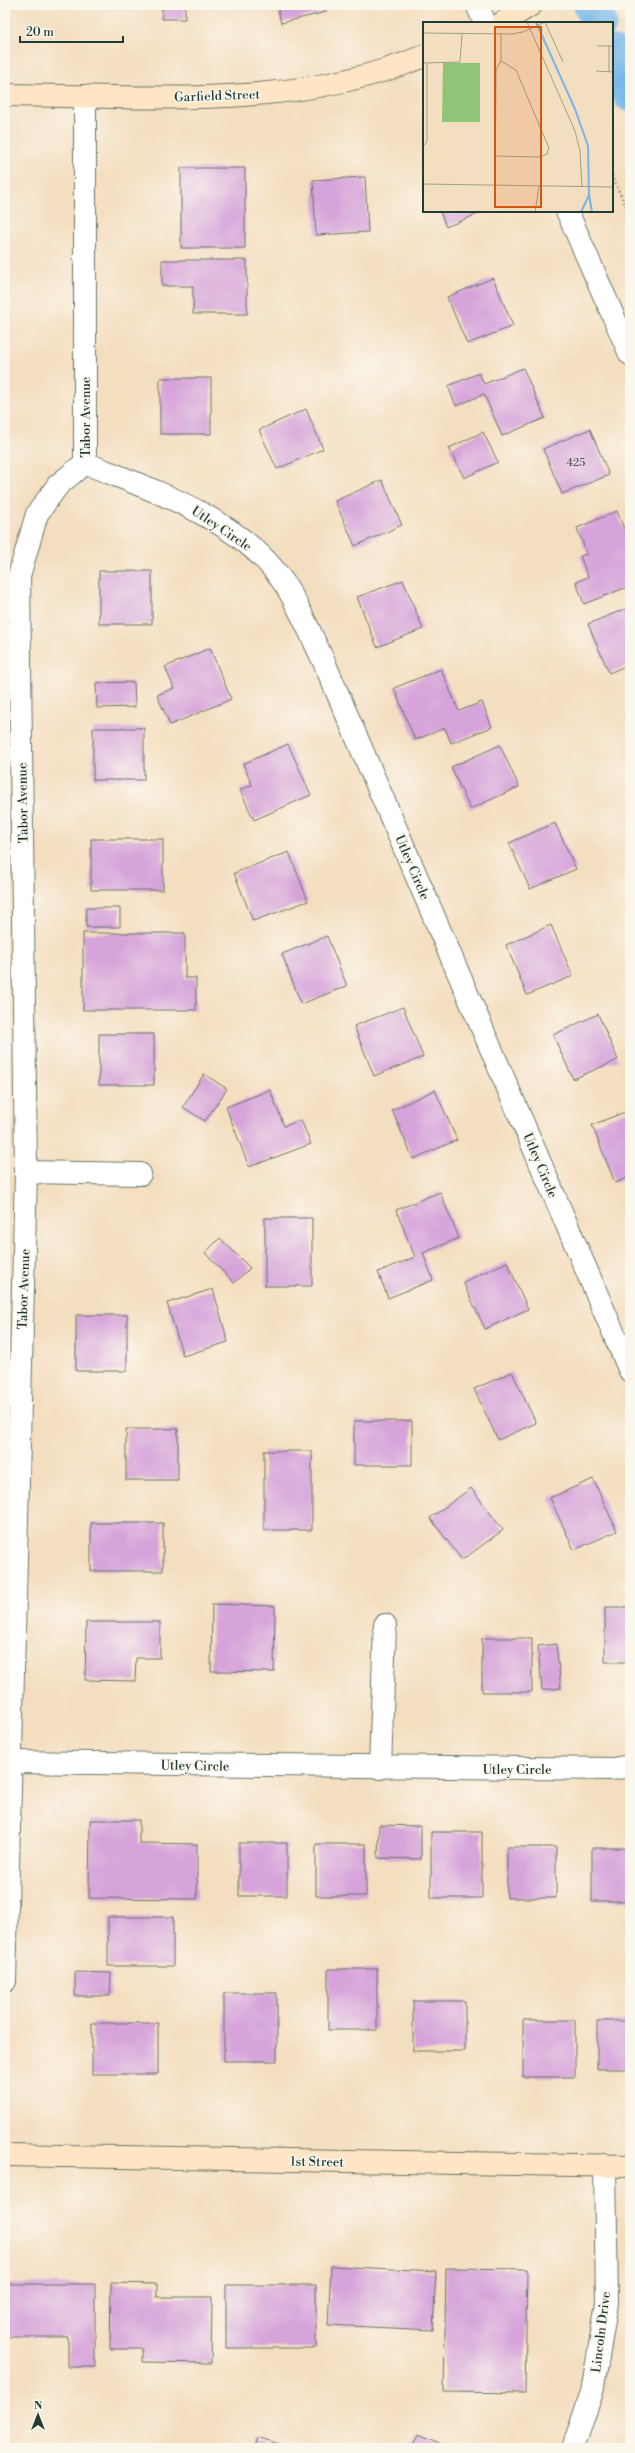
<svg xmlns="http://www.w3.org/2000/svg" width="635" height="2453" font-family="'Libre Bodoni',serif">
<rect width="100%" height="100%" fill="#fbf7ec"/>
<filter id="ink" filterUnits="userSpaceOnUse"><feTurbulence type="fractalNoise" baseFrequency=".025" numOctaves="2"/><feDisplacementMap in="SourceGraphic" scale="8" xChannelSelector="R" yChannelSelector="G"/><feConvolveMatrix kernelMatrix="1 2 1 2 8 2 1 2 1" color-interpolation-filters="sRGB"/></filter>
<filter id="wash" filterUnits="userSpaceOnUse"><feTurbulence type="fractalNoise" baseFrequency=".012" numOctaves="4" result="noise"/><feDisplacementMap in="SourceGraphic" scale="16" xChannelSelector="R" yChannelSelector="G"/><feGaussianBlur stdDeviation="0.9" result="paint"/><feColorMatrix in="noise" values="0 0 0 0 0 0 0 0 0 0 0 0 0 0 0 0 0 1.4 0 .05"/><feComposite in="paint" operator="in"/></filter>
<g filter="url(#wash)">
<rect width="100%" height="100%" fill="#f4dec0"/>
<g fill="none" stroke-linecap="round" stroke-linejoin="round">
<path stroke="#74b6e9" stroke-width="36" d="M591,5L599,23
M612,53L630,94"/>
</g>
<g id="blocks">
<path fill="#d6a3da" d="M162,5H185V19H162Z
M277,5H325L326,12L281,23Z
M181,168H245V248H181Z
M365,177L368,232L316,235L313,180Z
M440,211H485L446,227Z
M162,260H247V314H193V286H162Z
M493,278L513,326L467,344L447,297Z
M523,368L545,418L502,436L484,394L456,406L448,386L479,373L484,384Z
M160,378H211V434H160Z
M306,409L323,449L277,469L259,430Z
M590,429L609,475L562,494L543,449Z
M483,432L498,462L464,478L449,448Z
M382,480L402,525L355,546L335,501Z
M617,511L630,544V586L584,604L576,582L588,577L580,556L587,554L577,528Z
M99,571H152V624H99Z
M403,580L423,629L377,647L357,597Z
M630,607V664L609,673L588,624Z
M210,648L231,699L170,725L157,695L174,688L165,667Z
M441,669L459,711L482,702L492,727L451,743L445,728L415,740L394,688Z
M134,682L135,707L97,708L96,683Z
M93,728H144V780H93Z
M288,744L311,795L254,820L240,790L252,785L243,764Z
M500,745L519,787L470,809L451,767Z
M555,823L576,869L530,889L509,843Z
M91,839H163V890H91Z
M289,852L308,901L253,921L234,873Z
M86,908H120V927H86Z
M551,925L573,976L527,995L506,945Z
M83,933H185V978H196V1010H83Z
M327,936L347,986L301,1004L282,954Z
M403,1007L423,1057L374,1076L354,1026Z
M598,1014L618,1060L573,1079L553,1035Z
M99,1034H154V1085H99Z
M204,1074L227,1089L205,1121L183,1107Z
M270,1090L284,1126L301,1120L311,1144L249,1167L226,1107Z
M435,1090L457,1140L413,1159L392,1110Z
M630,1110V1177L615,1183L592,1125Z
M440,1192L459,1238L423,1253L433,1280L388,1298L378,1272L415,1257L396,1210Z
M630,1209V1220L626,1210Z
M265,1218H312V1286H265Z
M220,1238L250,1268L234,1283L205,1253Z
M507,1262L528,1309L485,1329L463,1282Z
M213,1289L228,1342L183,1356L167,1303Z
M76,1315H127V1371H76Z
M512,1372L536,1423L498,1440L474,1389Z
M354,1421H412V1465H354Z
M126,1429H178V1480H126Z
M264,1451H312V1530H264Z
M593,1479L617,1531L574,1550L550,1498Z
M471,1488L503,1530L462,1560L430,1518Z
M91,1523H163V1571H91Z
M212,1604L275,1606L274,1672L211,1671Z
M605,1607H630V1662H605Z
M86,1622H160V1658H136L135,1681L85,1680Z
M482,1638H532V1692H482Z
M556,1644L561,1688L542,1690L538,1646Z
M90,1820H139V1843L197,1844V1899L89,1898Z
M379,1825L421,1826V1859L378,1858Z
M431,1832H482V1898H431Z
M239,1843H287V1896H239Z
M316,1844H366V1896H316Z
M507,1847H556V1898H507Z
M592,1848H630V1901H592Z
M108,1917H173V1966H108Z
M328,1969H377V2030H328Z
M75,1972L111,1973L110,1996H75Z
M224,1993H277V2061H224Z
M413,2001H465V2051H413Z
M523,2020H575V2077H523Z
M597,2021H630V2069H597Z
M92,2023H158V2074H92Z
M331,2266L436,2271L433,2330L328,2325Z
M446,2268L527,2269L525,2393L444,2392Z
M111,2283L157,2284V2297H212L211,2363L142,2362V2349H110Z
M5,2284H95V2367H68V2337H5Z
M226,2285H316V2348H226Z
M418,2435L449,2448H412Z
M257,2437L292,2448H254Z"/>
</g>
</g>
<g filter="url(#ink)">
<use href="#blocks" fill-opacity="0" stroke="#6a7565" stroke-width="1"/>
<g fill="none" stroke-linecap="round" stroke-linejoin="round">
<g stroke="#6a7565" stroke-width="24">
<path id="street" d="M477,5L485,23
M567,211L630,354
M85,463C154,491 244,520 286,586C301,610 312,637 324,662L630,1371
M26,1172L140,1174
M10,1762L612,1769L630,1766
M380,1768L385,1625
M5,1981L26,1172L19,576L37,514L58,485L85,463V96
M573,2448L592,2392L607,2303L605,2165"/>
</g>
<g stroke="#6a7565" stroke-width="24">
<path id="secondary" d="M502,23L531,5
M5,95C145,96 292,111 424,56
M5,2155L630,2166"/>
</g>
<path stroke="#6a7565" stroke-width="2.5" stroke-dasharray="1 3" stroke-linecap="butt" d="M612,176L630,216"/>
<use href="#street" stroke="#fff" stroke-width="22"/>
<use href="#secondary" stroke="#fee5c5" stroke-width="22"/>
</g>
</g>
<g text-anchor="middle" stroke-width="3" stroke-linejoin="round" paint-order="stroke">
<g font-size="11" fill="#4d565e">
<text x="576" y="466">425</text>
</g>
<g font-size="13" fill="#1f3d34" stroke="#fbf7ec">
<text transform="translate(217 95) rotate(-2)" y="5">Garfield Street</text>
<text transform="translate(85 417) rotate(-90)" y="5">Tabor Avenue</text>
<text transform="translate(222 528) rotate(34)" y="5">Utley Circle</text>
<text transform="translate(22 803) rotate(-91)" y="5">Tabor Avenue</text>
<text transform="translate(413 867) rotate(67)" y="5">Utley Circle</text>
<text transform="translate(541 1165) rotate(67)" y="5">Utley Circle</text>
<text transform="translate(23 1289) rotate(-88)" y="5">Tabor Avenue</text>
<text transform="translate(195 1765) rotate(1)" y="5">Utley Circle</text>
<text x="517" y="1774">Utley Circle</text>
<text transform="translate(317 2161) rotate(1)" y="5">1st Street</text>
<text transform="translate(600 2332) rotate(-83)" y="5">Lincoln Drive</text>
</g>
</g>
<g transform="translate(423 22)">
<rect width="190" height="190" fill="#f4dec0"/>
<path d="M20,41H57V100H19Z" fill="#8fc577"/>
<path fill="none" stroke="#74b6e9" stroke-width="2" d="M113,0L152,87L165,124L166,173L158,190M166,173L169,190"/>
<path fill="none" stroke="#9f9e88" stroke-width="1" d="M104,0L152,109L157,129L159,165M122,0L140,40M0,11L89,12L100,10L122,0M174,24H190M0,41L37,40L39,12M173,49L190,50M186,50V24M0,124L4,120V41M72,134L117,135L124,132L126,126L93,48L78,39M0,162L190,165M72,163L73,47L78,39V12M112,190L116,164"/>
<path fill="#d45610" fill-opacity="0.15" stroke="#d45610" stroke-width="2" d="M72,5H118V185H72Z"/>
<rect width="190" height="190" fill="none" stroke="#1f3d34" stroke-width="2"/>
</g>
<rect width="635" height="2453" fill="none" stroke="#fbf7ec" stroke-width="20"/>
<g transform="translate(38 2415)" stroke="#fbf7ec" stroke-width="3" paint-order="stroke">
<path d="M0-3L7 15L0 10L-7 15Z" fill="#1f3d34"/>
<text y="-6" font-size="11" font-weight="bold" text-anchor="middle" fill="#1f3d34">N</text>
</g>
<path d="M20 36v6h103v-6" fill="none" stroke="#1f3d34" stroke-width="2"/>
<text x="26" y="36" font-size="12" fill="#1f3d34" stroke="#fbf7ec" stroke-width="3" paint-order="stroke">20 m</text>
</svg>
